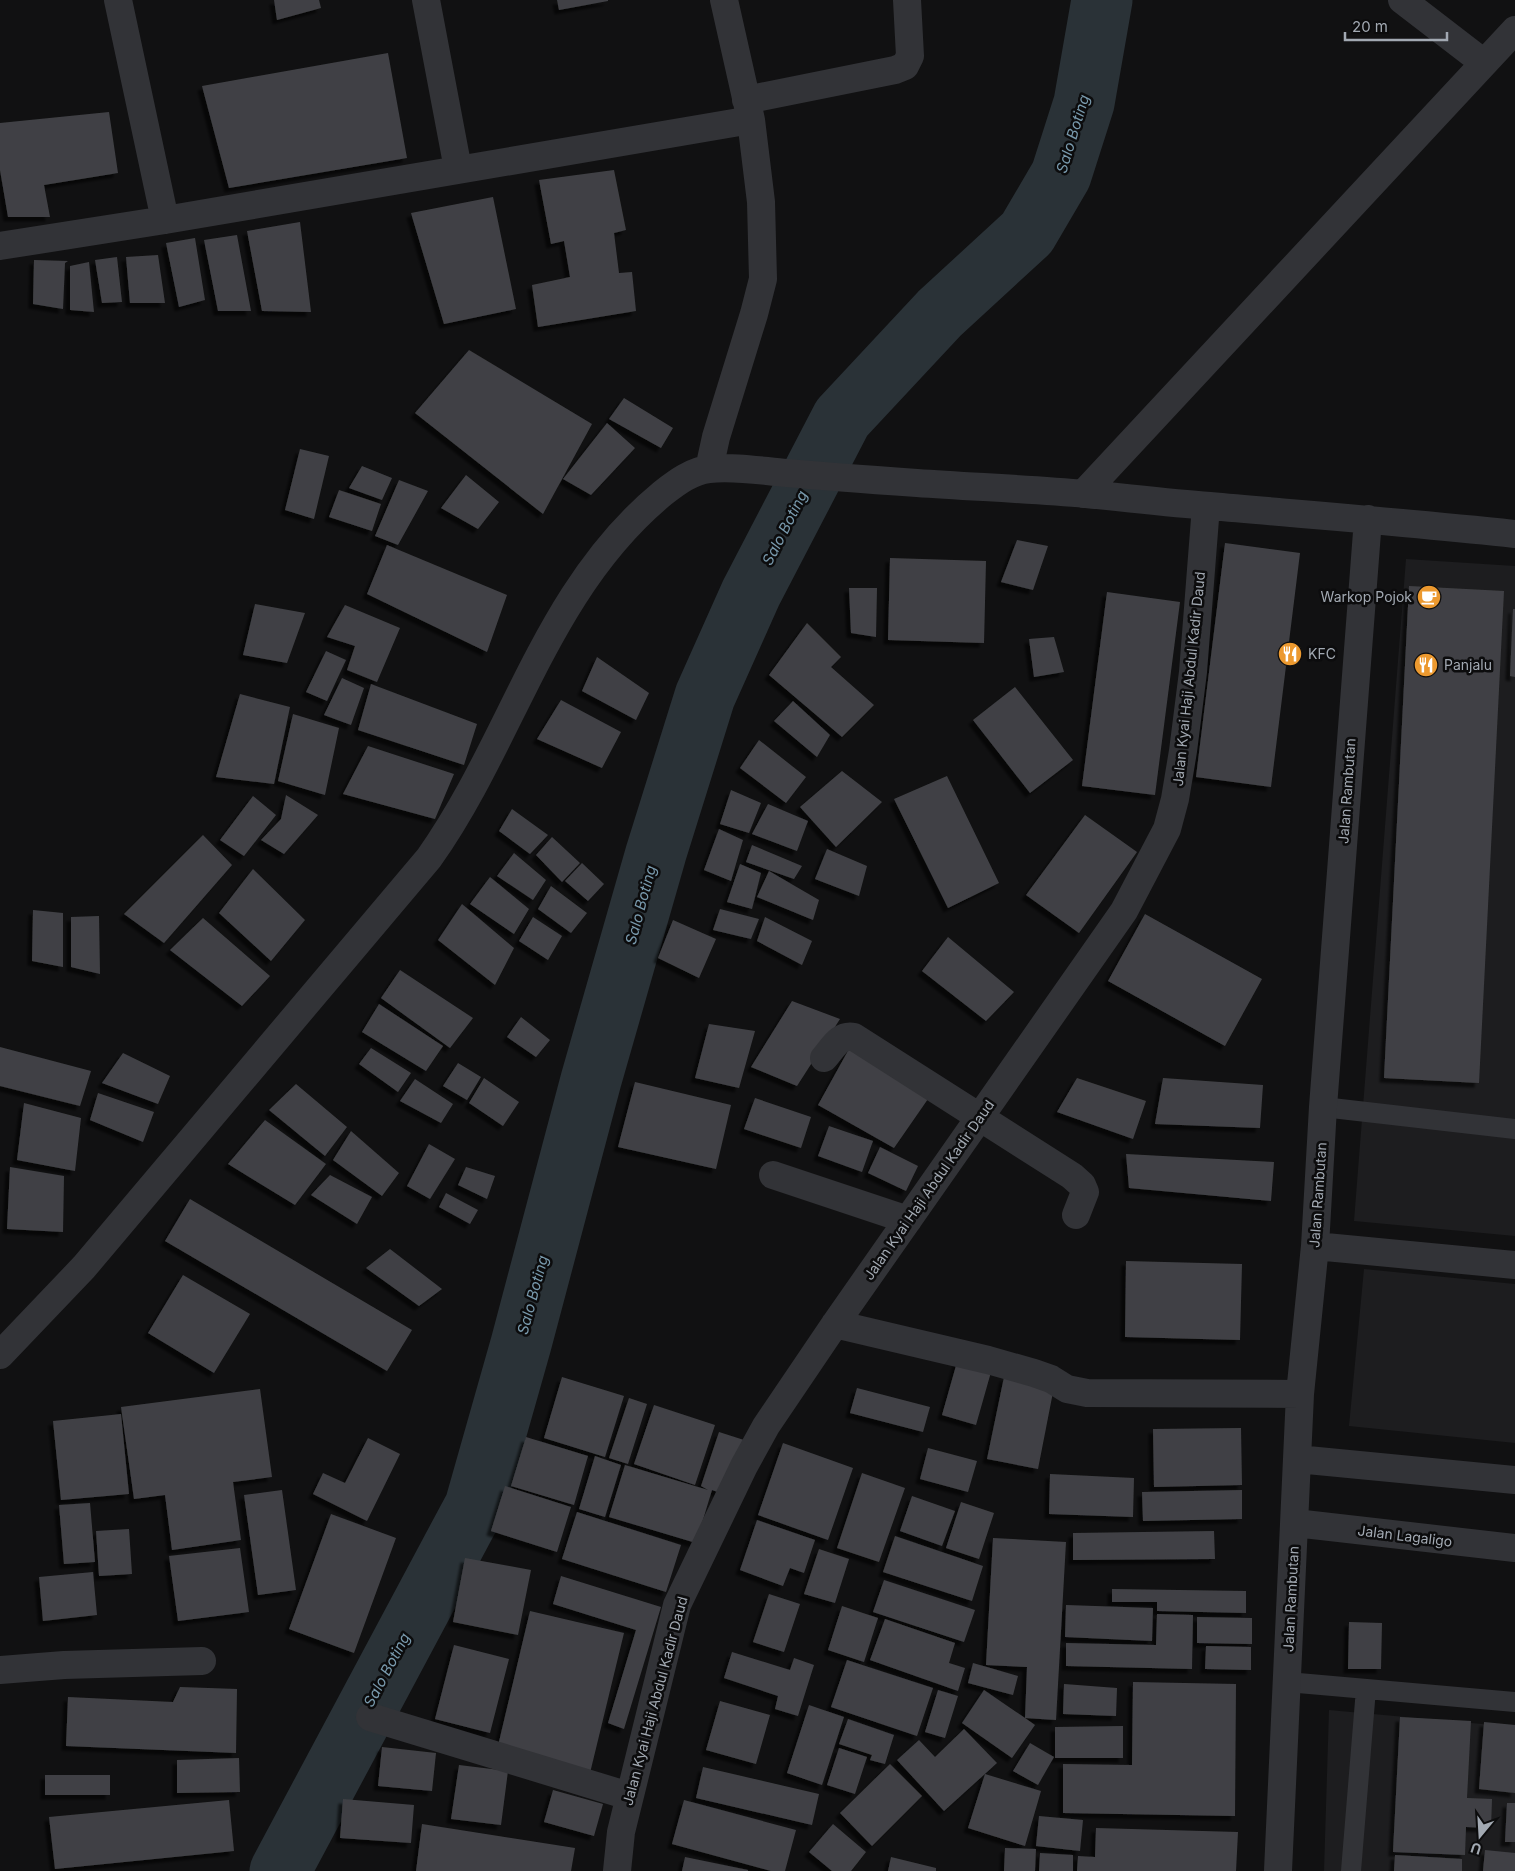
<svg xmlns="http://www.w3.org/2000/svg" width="1515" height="1871" font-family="Inter,sans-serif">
<defs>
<filter id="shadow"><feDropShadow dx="-4.5" dy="4.5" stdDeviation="1" flood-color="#0009"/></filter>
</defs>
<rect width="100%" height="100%" fill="#111112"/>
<path fill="#1d1d1f" d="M1406,559L1515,566V1236L1354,1221Z
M1364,1269L1515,1284V1443L1349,1426Z
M1329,1710L1515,1727V1871H1324Z"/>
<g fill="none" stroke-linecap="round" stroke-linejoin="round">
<path stroke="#2a3237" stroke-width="61" d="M280,1871L475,1506L521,1344L591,1080L656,853L705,696L751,593L842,418L940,313L1027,233L1061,175L1084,103L1102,0"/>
</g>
<path fill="#404145" filter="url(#shadow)" d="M274,0H319L321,8L277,20Z
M557,0H608V1L559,10Z
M388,53L407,158L229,188L202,86Z
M109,112L118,173L44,185L50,217H8L0,170V123Z
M614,170L626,230L614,233L619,273L632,272L636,311L538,327L532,285L570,277L564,241L551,244L539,180Z
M493,197L516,309L444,324L411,213Z
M300,222L311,312L262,311L247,231Z
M237,235L251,311H218L204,240Z
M195,238L205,300L179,307L166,243Z
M158,255L165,303H130L126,257Z
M117,257L122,302L102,303L95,260Z
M34,260L68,261L65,263L63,309L33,304Z
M89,262L94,312L70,310V266Z
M469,350L592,424L543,514L415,413Z
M624,398L673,428L661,448L609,419Z
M607,423L635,448L591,495L563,479Z
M300,449L329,456L314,519L285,510Z
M362,466L392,478L382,500L349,488Z
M466,475L499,502L478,529L441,508Z
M399,480L428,491L398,545L375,536Z
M339,490L381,504L372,531L329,517Z
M1017,540L1048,546L1033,590L1001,582Z
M1225,543L1300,553L1271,787L1196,777Z
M387,545L507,595L487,652L367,594Z
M890,558L986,561L984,643L888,640Z
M1409,586L1504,591L1479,1083L1384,1078Z
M849,588H877L876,637L851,633Z
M1107,592L1180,602L1155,795L1082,786Z
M255,604L305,613L287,663L243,655Z
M345,605L400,628L377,682L347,670L355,646L327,637Z
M1513,609H1515V677L1510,676Z
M807,623L841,657L831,667L874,705L842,737L769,675Z
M1054,637L1064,672L1034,677L1029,639Z
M326,651L346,660L327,701L306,692Z
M597,657L649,693L636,720L582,691Z
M342,678L364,688L351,725L324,715Z
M371,684L477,724L464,765L358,730Z
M1015,687L1073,760L1030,793L973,720Z
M240,694L290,707L274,784L216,777Z
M561,700L621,732L602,768L537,739Z
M793,701L830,735L817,757L774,721Z
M293,714L339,728L325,795L278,781Z
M759,740L806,777L786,803L740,768Z
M368,746L454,774L435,819L343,794Z
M842,771L882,802L836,847L800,807Z
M947,776L999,883L948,908L894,799Z
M731,790L761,803L749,833L720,824Z
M286,795L318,815L284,854L261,840L281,819Z
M253,796L276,815L244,856L220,840Z
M768,804L808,821L797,851L752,834Z
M512,809L548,835L530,854L499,831Z
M1085,815L1137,852L1079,933L1026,895Z
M719,829L743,840L731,881L704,870Z
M203,835L232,865L164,943L124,914Z
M552,837L580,863L562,882L536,855Z
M752,845L802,866L794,879L746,862Z
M827,849L867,866L859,896L815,879Z
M514,853L546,880L533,900L497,876Z
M582,863L604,884L588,901L565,881Z
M740,864L761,873L752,909L727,902Z
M253,869L305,920L271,961L219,913Z
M769,871L819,900L813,920L757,897Z
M490,877L529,909L514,934L470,904Z
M551,886L587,913L571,933L538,909Z
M462,904L514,948L495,985L438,940Z
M720,909L759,919L751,939L713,930Z
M33,910L63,913V967L32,961Z
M1145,914L1262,979L1225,1046L1108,981Z
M99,916L100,974L71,967V917Z
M533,917L562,936L548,960L519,941Z
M765,917L812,941L802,965L757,941Z
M203,918L270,976L242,1006L170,950Z
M673,920L716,939L699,978L658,958Z
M948,937L1014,992L986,1021L922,971Z
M400,970L473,1018L450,1048L381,998Z
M792,1001L840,1019L797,1086L751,1067Z
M379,1004L443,1046L426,1071L362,1032Z
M521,1017L550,1040L536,1057L507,1037Z
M709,1024L755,1031L739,1088L695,1078Z
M0,1047L91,1071L80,1106L0,1086Z
M371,1048L411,1073L398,1092L359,1064Z
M849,1049L928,1099L894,1148L818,1105Z
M123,1053L170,1076L158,1104L102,1083Z
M458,1063L481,1077L467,1100L443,1086Z
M484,1078L519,1102L503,1126L469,1103Z
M1077,1078L1146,1101L1133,1139L1057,1112Z
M1163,1078L1263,1085L1260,1128L1155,1124Z
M415,1079L453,1104L441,1123L400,1101Z
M635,1082L731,1105L716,1169L618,1147Z
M296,1084L347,1127L325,1156L269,1110Z
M98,1093L154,1112L143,1142L90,1120Z
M755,1098L811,1117L801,1148L744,1129Z
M24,1103L81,1118L75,1171L17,1160Z
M265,1120L326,1164L295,1205L228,1164Z
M829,1126L873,1141L862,1172L818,1156Z
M351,1131L399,1173L382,1196L333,1160Z
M429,1144L455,1159L430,1199L407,1186Z
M880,1147L918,1166L906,1191L868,1173Z
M1126,1154L1274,1162L1271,1201L1129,1188Z
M10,1167L64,1176L63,1232L7,1229Z
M466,1167L495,1176L487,1199L458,1185Z
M330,1175L372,1197L357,1224L311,1195Z
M446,1193L478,1210L470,1224L439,1207Z
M190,1199L412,1330L387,1371L165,1241Z
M390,1249L442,1289L419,1306L366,1268Z
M1126,1261L1242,1264L1240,1340L1125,1337Z
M183,1275L250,1314L214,1373L148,1333Z
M959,1355L993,1365L976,1425L942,1415Z
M562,1377L624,1396L605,1457L544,1438Z
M1004,1377L1054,1387L1038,1469L987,1459Z
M857,1388L930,1407L923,1432L850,1413Z
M260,1389L272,1477L233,1482L241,1540L172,1550L165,1495L134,1499L121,1407Z
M629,1398L647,1404L628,1464L609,1458Z
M654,1405L715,1425L695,1485L634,1464Z
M121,1414L129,1494L61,1500L53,1421Z
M1241,1428L1242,1485L1154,1487L1153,1429Z
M719,1432L744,1440L726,1495L712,1490L696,1543L609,1517L625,1465L708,1490L701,1486Z
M526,1437L588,1456L574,1505L511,1486Z
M368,1438L400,1454L367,1521L313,1494L323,1473L345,1483Z
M783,1443L853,1468L828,1540L758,1515Z
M928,1448L977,1461L968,1492L920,1479Z
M595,1456L621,1465L605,1517L579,1509Z
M862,1473L905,1488L879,1562L837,1548Z
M1050,1474L1134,1478L1133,1517L1049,1514Z
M505,1486L571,1507L557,1552L491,1531Z
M282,1490L296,1590L258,1595L244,1495Z
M1242,1490V1519L1143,1521L1142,1492Z
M912,1496L955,1511L942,1546L900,1531Z
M961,1502L994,1513L979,1559L946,1548Z
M90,1503L95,1562L64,1564L59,1505Z
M577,1512L681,1545L666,1592L562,1559Z
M331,1514L396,1538L354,1653L289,1629Z
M757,1520L815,1540L804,1573L790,1568L783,1586L740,1570Z
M129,1529L132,1574L99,1576L96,1531Z
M1214,1531L1215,1559L1073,1560V1533Z
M895,1536L983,1566L972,1601L883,1572Z
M993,1538L1066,1542L1056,1720L1025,1718L1035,1725L1012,1758L962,1723L984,1690L1025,1718L1027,1667L986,1665Z
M240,1548L249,1612L178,1621L169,1556Z
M819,1549L849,1559L835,1603L804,1594Z
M465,1558L531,1570L518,1635L453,1622Z
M93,1572L97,1615L43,1621L39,1577Z
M561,1576L661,1607L624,1729L608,1723L636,1630L553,1604Z
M884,1580L975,1610L964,1642L873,1612Z
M1112,1589L1246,1591V1613L1157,1611V1602H1112Z
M769,1594L800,1604L784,1652L753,1642Z
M1066,1605L1153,1608L1152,1641L1065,1637Z
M842,1606L878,1618L864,1662L828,1650Z
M530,1611L624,1633L590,1773L497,1750Z
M1157,1614L1193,1615L1192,1669L1066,1666V1643L1156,1645Z
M1197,1617L1252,1618V1644L1197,1643Z
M885,1619L955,1643L949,1663L965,1668L958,1691L870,1660Z
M1349,1622L1382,1623L1381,1669H1348Z
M454,1645L509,1659L490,1733L435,1719Z
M1206,1646L1251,1647V1670L1205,1669Z
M732,1652L790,1670L794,1658L814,1665L798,1716L775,1709L778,1696L724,1678Z
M847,1660L933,1688L917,1736L831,1707Z
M973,1663L1018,1676L1013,1695L968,1683Z
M1133,1682L1236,1684L1235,1816L1063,1813V1764L1132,1765Z
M1064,1684L1117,1688L1116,1716L1063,1714Z
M180,1687L237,1689L236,1753L66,1746L68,1697L173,1702Z
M938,1690L958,1696L945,1738L925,1732Z
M720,1701L770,1715L756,1764L706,1750Z
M809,1705L844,1717L822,1785L787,1773Z
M1400,1717L1471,1721L1467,1798L1492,1799L1491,1828L1466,1827L1465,1855L1393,1852Z
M848,1719L894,1735L885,1764L870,1760L872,1755L839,1744Z
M1484,1722L1515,1725V1793L1479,1789Z
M1123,1726V1758H1055V1727Z
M964,1729L997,1763L944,1811L897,1760L919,1740L935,1757Z
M1030,1743L1054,1757L1038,1785L1013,1771Z
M382,1747L436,1753L432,1791L378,1786Z
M839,1748L867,1757L855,1794L827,1785Z
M239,1758L240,1792L177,1793V1760Z
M890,1764L922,1796L872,1846L840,1813Z
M459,1765L508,1771L501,1825L451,1819Z
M703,1767L819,1794L812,1825L696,1798Z
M985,1774L1041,1791L1025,1846L968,1828Z
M45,1775H110V1795H45Z
M553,1790L603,1804L594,1836L544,1822Z
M343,1799L414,1805L411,1843L340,1838Z
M229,1800L234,1851L55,1869L49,1817Z
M684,1800L796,1830L785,1871H771L672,1844Z
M1507,1803H1515V1842H1505Z
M1039,1816L1083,1820L1080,1851L1036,1846Z
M422,1824L575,1848L571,1871H416Z
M833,1824L866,1852L851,1871H832L809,1852Z
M1096,1828L1238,1832L1236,1871H1077L1078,1856L1095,1857Z
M1005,1848L1036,1849L1035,1871H1004Z
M1485,1850L1515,1853V1871H1483Z
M1040,1853L1073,1855V1871H1039Z
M1395,1855L1462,1859V1871H1394Z
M685,1857L748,1870V1871H682Z
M891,1857L936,1868V1871H888Z"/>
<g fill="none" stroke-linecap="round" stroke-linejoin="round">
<path stroke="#323337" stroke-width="20" d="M1323,1107L1515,1129
M1287,1682L1515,1702
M1351,1871L1366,1689"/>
<path stroke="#323337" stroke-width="28" d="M118,0L165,220
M426,0L458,169
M1402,0L1484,63
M746,100L895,70L905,66L910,56L907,0
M0,246L165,220L751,120
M709,469L716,437L754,314L763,279L761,202L751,120L724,0
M1083,494L1515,30
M824,1058C833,1048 839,1034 854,1037L1072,1176L1082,1185L1085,1192L1076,1215
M773,1175L908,1220
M1315,1246L1515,1265
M835,1324L988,1360L1034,1373L1051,1379L1067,1389L1087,1393L1300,1394
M0,1355L84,1267L429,858C514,738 545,590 663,493C677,482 692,471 709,469C735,466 762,471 787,473C831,477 874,480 917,483C974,487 1030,489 1086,494C1128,498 1169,503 1210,506C1312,515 1413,523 1515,534
M1297,1459L1515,1480
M1295,1523L1515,1548
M0,1670L64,1665L202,1661
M370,1717L629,1796
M617,1871L621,1832L677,1605L744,1466L766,1426L835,1324L1124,911L1167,829L1175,799L1183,751L1193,672L1206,506
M1278,1871L1300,1394L1315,1246L1323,1107L1368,519"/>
</g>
<defs>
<g id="cafe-disc" transform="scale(1.25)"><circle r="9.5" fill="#ec992f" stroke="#0c0c0d"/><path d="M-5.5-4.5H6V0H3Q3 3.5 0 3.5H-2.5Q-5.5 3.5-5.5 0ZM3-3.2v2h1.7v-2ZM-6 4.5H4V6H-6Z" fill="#fff"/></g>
<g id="restaurant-disc" transform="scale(1.25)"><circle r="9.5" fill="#ec992f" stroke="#0c0c0d"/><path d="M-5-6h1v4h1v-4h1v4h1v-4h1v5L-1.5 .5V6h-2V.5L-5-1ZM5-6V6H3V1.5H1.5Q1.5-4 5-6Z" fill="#fff"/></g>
</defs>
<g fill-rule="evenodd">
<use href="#cafe-disc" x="1429" y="597"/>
<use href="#restaurant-disc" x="1290" y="654"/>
<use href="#restaurant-disc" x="1426" y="665"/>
</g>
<g text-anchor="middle" stroke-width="5" stroke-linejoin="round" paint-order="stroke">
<g font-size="14" fill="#a2a9b2" stroke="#0c0c0d" text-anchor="start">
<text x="1412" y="602" text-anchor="end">Warkop Pojok</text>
<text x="1308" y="659">KFC</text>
<text x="1444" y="670">Panjalu</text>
</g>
<g font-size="14" fill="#a2a9b2" stroke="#0c0c0d">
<text transform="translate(1189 679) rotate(-84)" y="5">Jalan Kyai Haji Abdul Kadir Daud</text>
<text transform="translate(1347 791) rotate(-86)" y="5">Jalan Rambutan</text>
<text transform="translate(929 1190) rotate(-55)" y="5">Jalan Kyai Haji Abdul Kadir Daud</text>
<text transform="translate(1318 1195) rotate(-86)" y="5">Jalan Rambutan</text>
<text transform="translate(1405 1536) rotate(7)" y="5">Jalan Lagaligo</text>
<text transform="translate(1291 1599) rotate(-87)" y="5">Jalan Rambutan</text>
<text transform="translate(655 1701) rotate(-75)" y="5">Jalan Kyai Haji Abdul Kadir Daud</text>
</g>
<g font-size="15" font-style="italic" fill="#799aad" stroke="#0c0c0d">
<text transform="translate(1073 134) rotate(-73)" y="5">Salo Boting</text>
<text transform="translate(785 528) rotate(-63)" y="5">Salo Boting</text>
<text transform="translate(641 905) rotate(-75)" y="5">Salo Boting</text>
<text transform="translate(533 1295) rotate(-75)" y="5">Salo Boting</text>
<text transform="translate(387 1670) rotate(-62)" y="5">Salo Boting</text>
</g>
</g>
<g transform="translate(1480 1836) rotate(198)" stroke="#0c0c0d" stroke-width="4" paint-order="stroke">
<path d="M0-4L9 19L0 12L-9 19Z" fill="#a2a9b2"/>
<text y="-8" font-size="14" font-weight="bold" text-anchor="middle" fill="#a2a9b2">U</text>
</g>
<path d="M1345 32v8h102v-8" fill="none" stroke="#a2a9b2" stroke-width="2.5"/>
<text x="1352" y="32" font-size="15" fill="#a2a9b2" stroke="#0c0c0d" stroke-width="4" paint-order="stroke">20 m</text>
</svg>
